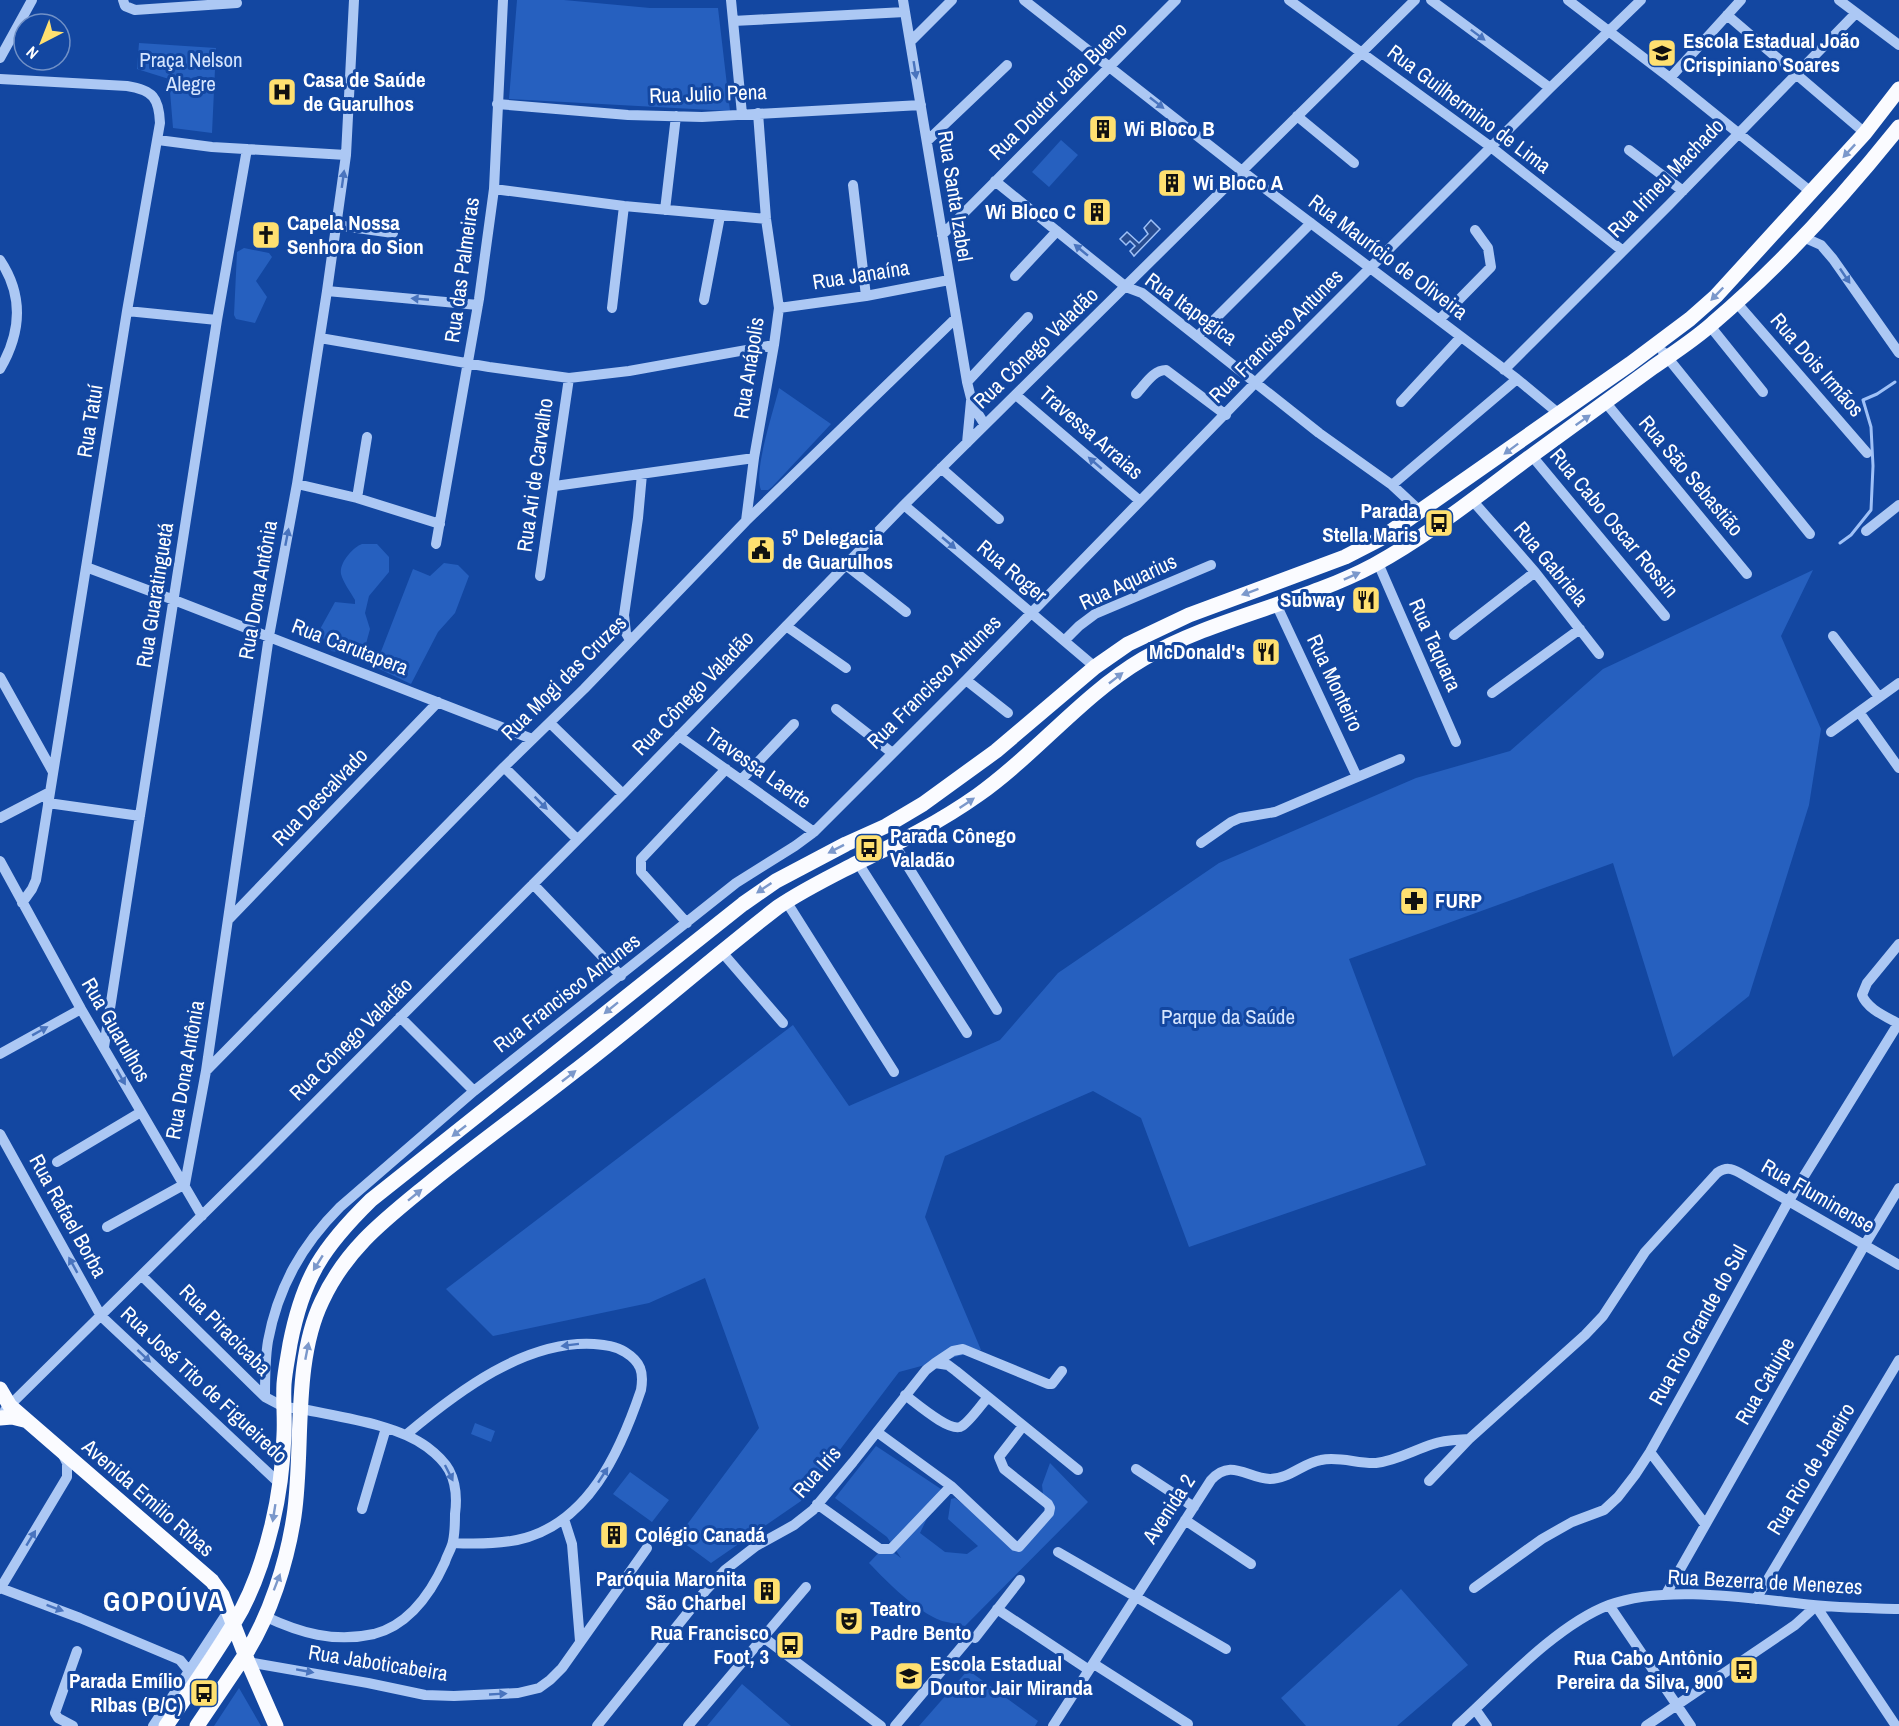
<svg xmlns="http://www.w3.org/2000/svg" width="1899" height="1726" font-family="'Archivo Narrow',sans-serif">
<rect width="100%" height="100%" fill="#1347a1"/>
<path fill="#2660bf" d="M517,0H564L650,8H718L730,111L509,99Z
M139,43L216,48L212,133L173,128L169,79L137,69Z
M1061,140L1078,155L1049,187L1032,172Z
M244,248L269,253L272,257L256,281L267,297L255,323L236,319L234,315L237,252Z
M779,388L831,424L772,487L768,490H761C753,471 774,410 779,388Z
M362,544H377L389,557V572L369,596L365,613L370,629L364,651L353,654L331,651L319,631L335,602L355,604V600C351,593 343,582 341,574C339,563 353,547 362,544Z
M444,563L458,565L469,576L455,613L438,632L411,684L375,667L413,569L430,576Z
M1813,570L1781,636L1821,729L1809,805L1749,996L1673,1057L1613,863L1349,959L1426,1165L1189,1247L1141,1118L1093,1091L945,1156L925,1217L981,1350L899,1372L801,1501L711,1563L677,1538L759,1428L705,1278L649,1303L493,1336L446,1289L793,1025L849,1106L1000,1040L1058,973L1219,863L1416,778L1510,751L1603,669Z
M475,1423L495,1431L491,1442L471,1434Z
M876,1446L941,1489L920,1533L945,1552L967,1554L978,1546L948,1519L951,1499L955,1498L1016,1545L1045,1511L1042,1485L1050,1463L1088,1502L965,1626C958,1624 950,1623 942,1621C916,1611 888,1583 869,1563L885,1546L901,1558L887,1537L835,1498Z
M630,1472L669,1500L652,1522L613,1494Z
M1401,1589L1468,1665L1397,1726H1306L1281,1698Z
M968,1670L1038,1721L1035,1726H919Z
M742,1684L791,1726H707Z
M239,1688L261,1726H214Z"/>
<path fill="#284d91" stroke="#9fc1f7" stroke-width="1.5" d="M1151,220L1160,229L1134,256L1130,251L1135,246L1130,241L1126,245L1120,239L1127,232L1139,243L1148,234L1144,228Z"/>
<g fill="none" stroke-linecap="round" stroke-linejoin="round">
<path stroke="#9fc1f7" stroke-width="3" d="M1840,543L1851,535L1871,510L1873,466L1871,427L1863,400L1877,394L1895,382"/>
<path stroke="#acc8f4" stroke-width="10" d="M123,0L125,6L135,10L237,3
M731,0L742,114
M903,0L967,382L973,406L985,425
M1024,0L1242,171L1517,379L1558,413
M1289,0L1491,147L1623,251
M1431,0L1550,88
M1568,0L1670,78L1811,192
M1839,0L1899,45
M1727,15L1865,133
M733,21L905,12
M910,42L952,0
M0,58L32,0
M1670,78L1741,0
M0,79L127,86C153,90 159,98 160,123L127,311L36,880L32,889L22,903
M497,104L628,115L702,117L921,105
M1297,116L1354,163
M158,140L212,147L346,155
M927,141L1007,65
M1629,150L1683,191
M995,181L1126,287L1142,293L1319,433L1392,485L1421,512
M853,185L866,296
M494,189L624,206L766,219
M665,210L676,116
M336,225L393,233
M942,235L1176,0
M1803,237L1821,245L1833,259L1899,353
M0,260C24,296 21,333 0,369
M1015,276L1057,231
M327,291L478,305
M704,300L720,216
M1736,302L1867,453
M612,308L624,206
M779,308L866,296L949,280
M127,311L217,320
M1439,320L1491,267L1488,248L1475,230
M1710,326L1763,392
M1198,336L1311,223
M320,338L489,367L569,378L629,371L774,345
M1663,352L1810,534
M1504,370L1669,205L1856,13
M967,382L1028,317
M1136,394C1145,385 1153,370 1166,370L1226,415
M1016,395L1140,501
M1401,402L1461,337
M1606,403L1747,574
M967,443L971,401
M1532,456L1665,616
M941,468L999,519
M297,484L357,498L440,524
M1392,485L1517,379
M555,486L754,458
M357,498L367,437
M1472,500L1535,572L1599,654
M904,505L1095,667
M746,521L754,458L774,345L779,308L766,219L758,113
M1866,531L1899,505
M436,544L479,299L494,189L503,0
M1378,563L1456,742
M846,565L906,612
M86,567L174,600L532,739
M540,576L569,378
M1277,606L1357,777
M786,626L846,668
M1454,635L1535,572
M1833,636L1879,697
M630,640L626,633L624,615L638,518L642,474
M1065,640L1079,626L1095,614L1211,565
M0,677L53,772
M966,680L1008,713
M1492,693L1580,629
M836,709L891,752
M1859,712L1899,768
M550,723L623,794
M1831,732L1899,683
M679,736L814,832
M504,767L577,839
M741,780L794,724
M48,803L140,816
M0,818L50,792
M1201,843L1231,822L1240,818L1275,812L1400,759
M894,844L997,1010
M0,861L81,1009L202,1216
M858,863L967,1033
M533,884L621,976
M786,901L894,1072
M229,919L438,702
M687,923L641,872V859L726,769
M1899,944L1867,983L1862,995C1867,1009 1887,1017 1899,1024
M721,951L783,1023
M400,1017L474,1091
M104,1047L217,320L247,149
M0,1054L81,1009
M206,1071L504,767L584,689L746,521L956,318
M0,1134L101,1316L279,1483
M57,1162L141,1112
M107,1227L185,1184L206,1071L269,636L297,484L327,291L346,155L354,0
M142,1276L265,1397L284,1407L302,1409C339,1417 396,1424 427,1447C435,1453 444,1461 449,1470C456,1483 457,1499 455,1514C455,1523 455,1532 453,1541C452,1548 447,1555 445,1562C431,1593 409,1625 374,1634C334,1643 300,1633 264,1616
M935,1363L953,1351L963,1349L1048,1384H1052L1062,1371
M905,1395C916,1403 951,1434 962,1426C970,1421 981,1405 988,1397
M265,1397C265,1378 265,1359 268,1341C278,1287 302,1245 340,1207L474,1091L736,883L795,846L814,832L966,680L1256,382L1550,88L1641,0
M5,1410L255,1163L623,794L904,505L1415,0
M877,1432L951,1486L1015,1546L1019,1547L1049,1513L1050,1508L1048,1504L1004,1469L999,1457L1023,1426
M407,1434C457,1392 525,1340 594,1344C605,1345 616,1346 625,1352C641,1362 644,1372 641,1390C620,1452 588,1525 517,1540C496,1544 474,1544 453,1543
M1650,1452L1705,1524
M1136,1469L1194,1507
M1429,1481L1469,1439L1585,1335L1603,1316L1645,1252L1717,1173C1726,1167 1731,1168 1740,1173L1899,1265
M817,1504L880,1549H891L951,1486
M362,1509L386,1428
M564,1519L572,1544L580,1641
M1185,1520L1251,1564
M1058,1552L1226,1649
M0,1588L80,1618L180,1660L189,1671
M1474,1588L1542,1539L1572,1522L1604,1510L1618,1497L1635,1475L1650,1452L1693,1375L1788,1202L1898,1024
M0,1589L67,1477V1463L62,1453
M1666,1594L1864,1246L1899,1188
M1756,1599L1899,1360
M1609,1605L1691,1726
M1816,1606L1896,1726
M997,1609L1089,1670
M763,1637L881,1726
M975,1638L1020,1580
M248,1662L368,1683L425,1695L454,1696L518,1693L539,1688L550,1680L562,1668L647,1548
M1094,1664L1188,1724
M1475,1709L1487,1726
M73,1726L58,1718L55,1713L77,1651
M153,1726L229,1610
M597,1726L706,1590L725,1570L756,1546L794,1525L813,1510L853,1462L926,1370L935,1363L948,1365L956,1371L1078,1470
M688,1726L806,1587
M895,1726L970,1637
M1053,1726L1211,1480C1231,1458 1247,1478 1270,1479C1289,1479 1303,1463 1321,1460C1339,1456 1358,1464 1376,1463C1396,1461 1414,1450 1433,1444C1444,1440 1457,1440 1469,1439
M1457,1726C1499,1688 1556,1625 1609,1605C1666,1584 1753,1599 1813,1605C1841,1608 1870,1608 1899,1609
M1646,1726L1795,1625L1816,1606"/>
<path stroke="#fafbff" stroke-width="15" d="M0,1389L10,1406L212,1581L222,1595L248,1662L276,1726
M0,1418L12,1417L24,1420
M166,1726C189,1692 213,1658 234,1623C252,1594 264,1558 272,1525C279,1496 283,1464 284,1435C285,1418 283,1401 284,1384C285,1371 288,1357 290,1344C303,1277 323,1247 371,1200L743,904L776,881L846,844L886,826L923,804L996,751L1095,667L1128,644L1189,615L1345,557L1380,539L1630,364L1690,319L1716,296L1865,133L1899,89
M197,1726C213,1702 229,1679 245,1655C270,1616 287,1562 294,1516C304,1449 292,1363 322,1301C347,1247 387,1218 432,1181C478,1144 525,1110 571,1074C642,1020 708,961 778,907C803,890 830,877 857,863C898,843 940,822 978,795C1036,754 1082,695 1143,659C1215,617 1301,604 1374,565C1431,534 1482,492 1534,454C1573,426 1612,397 1652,368C1672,354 1694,340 1713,323C1781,265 1843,197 1899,127"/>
</g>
<defs><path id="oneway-solid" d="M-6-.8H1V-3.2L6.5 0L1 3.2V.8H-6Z" transform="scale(1.5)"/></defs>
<g fill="#4974be">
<use href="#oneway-solid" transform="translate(1478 35) rotate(37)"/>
<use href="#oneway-solid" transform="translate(915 70) rotate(81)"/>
<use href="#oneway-solid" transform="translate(1157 103) rotate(38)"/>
<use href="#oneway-solid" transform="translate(343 179) rotate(-82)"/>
<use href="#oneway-solid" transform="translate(1081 250) rotate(-141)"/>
<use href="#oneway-solid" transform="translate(1845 276) rotate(56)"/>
<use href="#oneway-solid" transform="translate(420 299) rotate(-175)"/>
<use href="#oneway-solid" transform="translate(1095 463) rotate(-139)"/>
<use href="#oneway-solid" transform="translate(287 537) rotate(-79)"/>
<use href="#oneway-solid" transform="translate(949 543) rotate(40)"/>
<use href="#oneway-solid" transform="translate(541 803) rotate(45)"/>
<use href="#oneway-solid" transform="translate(40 1031) rotate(-29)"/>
<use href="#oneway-solid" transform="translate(121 1077) rotate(60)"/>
<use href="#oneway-solid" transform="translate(73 1265) rotate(-119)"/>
<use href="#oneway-solid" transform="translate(570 1345) rotate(173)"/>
<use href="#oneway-solid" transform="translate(144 1356) rotate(43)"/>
<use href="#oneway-solid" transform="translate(449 1473) rotate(63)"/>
<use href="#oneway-solid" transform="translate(603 1475) rotate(-57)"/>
<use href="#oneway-solid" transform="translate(31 1538) rotate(-59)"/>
<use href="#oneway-solid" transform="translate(55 1608) rotate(20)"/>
<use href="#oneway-solid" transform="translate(305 1671) rotate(10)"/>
<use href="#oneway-solid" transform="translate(498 1694) rotate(-3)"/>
</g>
<g fill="#7b98cb">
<use href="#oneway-solid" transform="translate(1849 151) rotate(133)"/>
<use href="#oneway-solid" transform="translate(1717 294) rotate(134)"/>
<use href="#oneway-solid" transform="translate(1583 420) rotate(-35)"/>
<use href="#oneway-solid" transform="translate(1511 449) rotate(143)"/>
<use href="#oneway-solid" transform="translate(1352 576) rotate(-24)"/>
<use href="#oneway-solid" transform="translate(1250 592) rotate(160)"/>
<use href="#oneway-solid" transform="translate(1116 678) rotate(-38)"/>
<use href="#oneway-solid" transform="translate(967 803) rotate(-34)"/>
<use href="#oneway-solid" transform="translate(836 849) rotate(153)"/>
<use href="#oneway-solid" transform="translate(764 888) rotate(146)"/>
<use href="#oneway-solid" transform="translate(611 1008) rotate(141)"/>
<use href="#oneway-solid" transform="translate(569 1076) rotate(-38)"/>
<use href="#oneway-solid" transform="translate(459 1131) rotate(142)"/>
<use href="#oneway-solid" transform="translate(415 1195) rotate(-39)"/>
<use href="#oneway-solid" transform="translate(318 1263) rotate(122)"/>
<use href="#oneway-solid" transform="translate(307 1351) rotate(-79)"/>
<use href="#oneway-solid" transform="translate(274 1513) rotate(99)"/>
<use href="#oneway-solid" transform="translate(277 1582) rotate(-69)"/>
</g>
<defs>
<g id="school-square" transform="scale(1.5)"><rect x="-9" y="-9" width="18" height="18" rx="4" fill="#ffe070" stroke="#1347a1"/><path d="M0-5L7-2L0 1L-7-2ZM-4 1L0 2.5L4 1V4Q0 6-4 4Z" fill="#111"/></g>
<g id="hospital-square" transform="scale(1.5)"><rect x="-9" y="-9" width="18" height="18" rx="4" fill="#ffe070" stroke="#1347a1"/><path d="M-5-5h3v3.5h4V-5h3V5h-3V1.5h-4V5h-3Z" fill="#111"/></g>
<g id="building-square" transform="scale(1.5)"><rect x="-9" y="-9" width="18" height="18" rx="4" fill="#ffe070" stroke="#1347a1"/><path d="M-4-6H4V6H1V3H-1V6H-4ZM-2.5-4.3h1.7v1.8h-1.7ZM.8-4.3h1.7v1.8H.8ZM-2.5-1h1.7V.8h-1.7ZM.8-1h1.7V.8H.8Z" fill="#111"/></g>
<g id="church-square" transform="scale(1.5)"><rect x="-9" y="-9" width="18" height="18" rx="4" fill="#ffe070" stroke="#1347a1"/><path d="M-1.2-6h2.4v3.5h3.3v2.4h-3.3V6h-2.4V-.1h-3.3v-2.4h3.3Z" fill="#111"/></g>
<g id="bus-square" transform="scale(1.5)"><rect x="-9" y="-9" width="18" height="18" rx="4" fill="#ffe070" stroke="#1347a1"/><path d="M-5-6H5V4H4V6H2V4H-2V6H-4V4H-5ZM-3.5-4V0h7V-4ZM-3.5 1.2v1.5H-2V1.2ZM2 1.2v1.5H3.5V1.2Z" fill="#111"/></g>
<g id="civic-square" transform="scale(1.5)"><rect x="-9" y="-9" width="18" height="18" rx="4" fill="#ffe070" stroke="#1347a1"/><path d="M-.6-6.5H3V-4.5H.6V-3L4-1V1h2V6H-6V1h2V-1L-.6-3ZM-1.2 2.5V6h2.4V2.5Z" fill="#111"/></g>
<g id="restaurant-square" transform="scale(1.5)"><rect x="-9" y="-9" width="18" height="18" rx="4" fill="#ffe070" stroke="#1347a1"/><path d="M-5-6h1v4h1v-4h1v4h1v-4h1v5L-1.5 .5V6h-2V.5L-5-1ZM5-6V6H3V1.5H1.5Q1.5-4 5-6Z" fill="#111"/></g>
<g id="pharmacy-square" transform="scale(1.5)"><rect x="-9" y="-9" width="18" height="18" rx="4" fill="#ffe070" stroke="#1347a1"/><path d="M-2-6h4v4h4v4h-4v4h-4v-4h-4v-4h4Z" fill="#111"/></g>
<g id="theatre-square" transform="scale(1.5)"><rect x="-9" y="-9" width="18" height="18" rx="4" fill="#ffe070" stroke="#1347a1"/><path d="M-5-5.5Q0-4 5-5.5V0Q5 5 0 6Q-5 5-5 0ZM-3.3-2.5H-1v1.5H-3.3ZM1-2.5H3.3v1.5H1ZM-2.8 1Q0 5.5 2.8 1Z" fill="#111"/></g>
</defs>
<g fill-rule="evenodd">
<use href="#school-square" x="1662" y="53"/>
<use href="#hospital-square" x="282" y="92"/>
<use href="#building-square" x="1103" y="129"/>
<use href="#building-square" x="1172" y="183"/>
<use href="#building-square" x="1097" y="212"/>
<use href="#church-square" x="266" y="235"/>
<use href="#bus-square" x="1439" y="523"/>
<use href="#civic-square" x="761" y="550"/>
<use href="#restaurant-square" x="1366" y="600"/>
<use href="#restaurant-square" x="1266" y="652"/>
<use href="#bus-square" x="869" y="848"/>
<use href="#pharmacy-square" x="1414" y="901"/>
<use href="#building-square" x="614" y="1535"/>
<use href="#building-square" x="767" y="1591"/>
<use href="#theatre-square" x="849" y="1621"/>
<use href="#bus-square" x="790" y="1645"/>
<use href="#bus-square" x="1744" y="1670"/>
<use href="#school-square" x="909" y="1676"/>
<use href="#bus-square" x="204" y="1693"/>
</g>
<g text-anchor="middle" stroke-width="6" stroke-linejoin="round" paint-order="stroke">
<g font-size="21" font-weight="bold" fill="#fff" stroke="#1347a1" text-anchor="start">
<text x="1683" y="48">Escola Estadual João<tspan x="1683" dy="24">Crispiniano Soares</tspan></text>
<text x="303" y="87">Casa de Saúde<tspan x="303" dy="24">de Guarulhos</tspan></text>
<text x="1124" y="136">Wi Bloco B</text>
<text x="1193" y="190">Wi Bloco A</text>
<text x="1076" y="219" text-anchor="end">Wi Bloco C</text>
<text x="287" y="230">Capela Nossa<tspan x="287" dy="24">Senhora do Sion</tspan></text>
<text x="1418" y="518" text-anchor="end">Parada<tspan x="1418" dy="24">Stella Maris</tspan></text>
<text x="782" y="545">5º Delegacia<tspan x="782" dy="24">de Guarulhos</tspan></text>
<text x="1345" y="607" text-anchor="end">Subway</text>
<text x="1245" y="659" text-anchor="end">McDonald's</text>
<text x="890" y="843">Parada Cônego<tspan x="890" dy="24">Valadão</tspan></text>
<text x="1435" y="908">FURP</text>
<text x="635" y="1542">Colégio Canadá</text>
<text x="746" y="1586" text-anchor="end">Paróquia Maronita<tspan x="746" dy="24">São Charbel</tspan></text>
<text x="870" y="1616">Teatro<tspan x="870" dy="24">Padre Bento</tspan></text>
<text x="769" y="1640" text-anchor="end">Rua Francisco<tspan x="769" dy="24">Foot, 3</tspan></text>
<text x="1723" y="1665" text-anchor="end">Rua Cabo Antônio<tspan x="1723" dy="24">Pereira da Silva, 900</tspan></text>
<text x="930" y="1671">Escola Estadual<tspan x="930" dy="24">Doutor Jair Miranda</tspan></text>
<text x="183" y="1688" text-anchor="end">Parada Emílio<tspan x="183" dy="24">RIbas (B/C)</tspan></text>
</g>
<g font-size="21" fill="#d5e5fe" stroke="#1347a1">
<text x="191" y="67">Praça Nelson<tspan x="191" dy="24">Alegre</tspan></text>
<text x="1228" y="1024">Parque da Saúde</text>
</g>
<g font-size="21" fill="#fff" stroke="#1347a1">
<text transform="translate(1058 91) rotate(-45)" y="7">Rua Doutor João Bueno</text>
<text transform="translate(708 94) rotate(-2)" y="7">Rua Julio Pena</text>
<text transform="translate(1469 109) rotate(37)" y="7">Rua Guilhermino de Lima</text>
<text transform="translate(1666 178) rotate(-46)" y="7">Rua Irineu Machado</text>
<text transform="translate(955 196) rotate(81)" y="7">Rua Santa Izabel</text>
<text transform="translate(1388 257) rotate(37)" y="7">Rua Maurício de Oliveira</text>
<text transform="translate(462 270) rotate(-82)" y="7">Rua das Palmeiras</text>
<text transform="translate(861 275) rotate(-9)" y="7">Rua Janaína</text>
<text transform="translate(1191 309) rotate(36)" y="7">Rua Itapegica</text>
<text transform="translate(1276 336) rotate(-45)" y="7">Rua Francisco Antunes</text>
<text transform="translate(1036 348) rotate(-44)" y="7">Rua Cônego Valadão</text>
<text transform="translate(1817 365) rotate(49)" y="7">Rua Dois Irmãos</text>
<text transform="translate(749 368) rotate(-81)" y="7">Rua Anápolis</text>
<text transform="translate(90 421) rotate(-81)" y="7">Rua Tatuí</text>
<text transform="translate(1091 433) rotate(41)" y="7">Travessa Arraias</text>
<text transform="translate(535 475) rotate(-82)" y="7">Rua Ari de Carvalho</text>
<text transform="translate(1691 476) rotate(50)" y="7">Rua São Sebastião</text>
<text transform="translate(1614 523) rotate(50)" y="7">Rua Cabo Oscar Rossin</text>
<text transform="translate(1551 564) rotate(50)" y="7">Rua Gabriela</text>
<text transform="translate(1012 571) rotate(40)" y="7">Rua Roger</text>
<text transform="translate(1128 582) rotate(-25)" y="7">Rua Aquarius</text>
<text transform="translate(258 590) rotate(-80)" y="7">Rua Dona Antônia</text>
<text transform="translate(155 595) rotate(-81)" y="7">Rua Guaratinguetá</text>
<text transform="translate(1435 645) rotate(66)" y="7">Rua Taquara</text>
<text transform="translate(350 647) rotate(21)" y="7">Rua Carutapera</text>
<text transform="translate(564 678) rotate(-45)" y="7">Rua Mogi das Cruzes</text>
<text transform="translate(934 682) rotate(-45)" y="7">Rua Francisco Antunes</text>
<text transform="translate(1335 683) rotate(65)" y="7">Rua Monteiro</text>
<text transform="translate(693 693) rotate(-46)" y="7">Rua Cônego Valadão</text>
<text transform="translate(758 768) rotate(35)" y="7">Travessa Laerte</text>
<text transform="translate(320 797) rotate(-46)" y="7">Rua Descalvado</text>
<text transform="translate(567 993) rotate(-38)" y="7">Rua Francisco Antunes</text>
<text transform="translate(116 1030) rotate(60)" y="7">Rua Guarulhos</text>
<text transform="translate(351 1039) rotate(-45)" y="7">Rua Cônego Valadão</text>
<text transform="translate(185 1070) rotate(-80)" y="7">Rua Dona Antônia</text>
<text transform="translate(1818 1196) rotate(30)" y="7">Rua Fluminense</text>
<text transform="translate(68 1216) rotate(61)" y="7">Rua Rafael Borba</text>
<text transform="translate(1698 1325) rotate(-61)" y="7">Rua Rio Grande do Sul</text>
<text transform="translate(225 1330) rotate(45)" y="7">Rua Piracicaba</text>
<text transform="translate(1765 1381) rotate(-60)" y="7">Rua Catuipe</text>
<text transform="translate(204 1385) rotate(43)" y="7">Rua José Tito de Figueiredo</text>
<text transform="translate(1811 1469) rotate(-59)" y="7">Rua Rio de Janeiro</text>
<text transform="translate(817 1472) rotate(-49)" y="7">Rua Iris</text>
<text transform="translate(148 1498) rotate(41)" y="7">Avenida Emilio Ribas</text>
<text transform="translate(1169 1509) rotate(-57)" y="7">Avenida 2</text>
<text transform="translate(1765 1582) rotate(3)" y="7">Rua Bezerra de Menezes</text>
<text transform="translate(378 1663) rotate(9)" y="7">Rua Jaboticabeira</text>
</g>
<g font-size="27" font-weight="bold" letter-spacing="1.5" fill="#fff" stroke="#1347a1">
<text x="164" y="1611">GOPOÚVA</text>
</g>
</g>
<g transform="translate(42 42) rotate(222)"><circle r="28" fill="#1347a1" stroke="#7191c7" stroke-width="1.5"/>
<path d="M0-4.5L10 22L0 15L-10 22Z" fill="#ffe070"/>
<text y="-9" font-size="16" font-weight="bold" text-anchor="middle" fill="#ffffff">N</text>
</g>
</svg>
